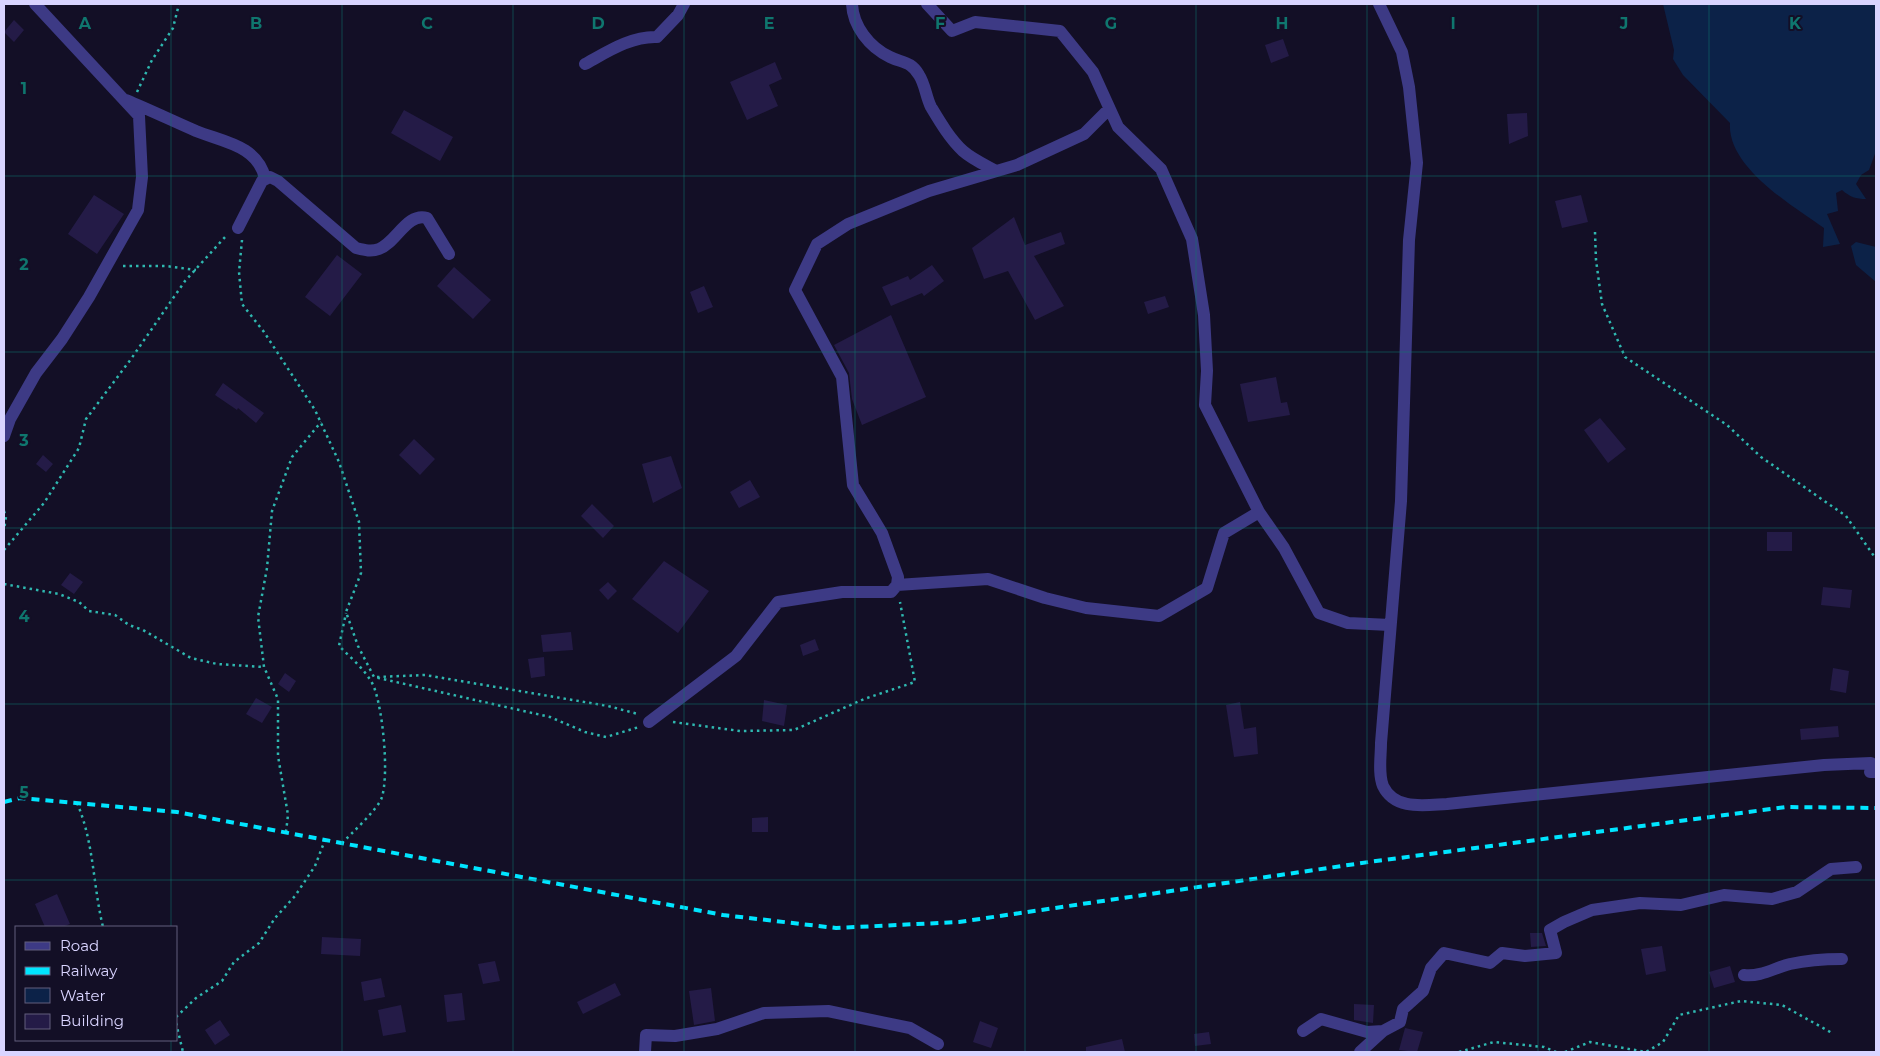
<svg xmlns="http://www.w3.org/2000/svg" width="1880" height="1056" font-family="Montserrat,sans-serif">
<rect width="100%" height="100%" fill="#130f26"/>
<path fill="#0c2248" d="M1663,4H1876V151L1869,170L1861,175L1856,184L1866,199C1856,199 1850,197 1842,190L1836,193L1838,211L1827,214L1840,244L1823,247L1824,228C1793,206 1727,167 1730,123L1683,75L1673,59L1674,50Z
M1856,242L1876,247V282L1856,265L1851,246Z"/>
<path fill="#241b47" d="M14,20L24,30L14,42L4,32Z
M1283,39L1289,56L1271,63L1265,45Z
M775,62L782,79L769,85L778,106L747,120L730,82Z
M404,110L453,137L440,161L391,133Z
M1527,113L1528,136L1509,144L1507,114Z
M94,195L124,214L97,254L68,234Z
M1581,195L1588,222L1562,228L1555,201Z
M1014,217L1025,245L1061,232L1065,244L1034,256L1064,306L1035,320L1008,271L984,279L972,248Z
M337,255L362,274L330,316L305,297Z
M932,265L944,281L924,296L922,293L891,306L882,287L908,276L910,280Z
M454,267L491,300L473,319L437,286Z
M704,286L713,307L698,313L690,292Z
M1165,296L1169,307L1148,314L1144,302Z
M891,315L926,397L862,425L852,399L849,373L834,345Z
M1276,377L1281,403L1287,402L1290,415L1248,422L1240,384Z
M223,383L264,413L256,423L238,408L237,410L215,395Z
M1600,418L1626,449L1608,463L1584,430Z
M414,439L435,459L420,475L399,455Z
M43,455L53,464L46,472L36,464Z
M671,456L682,488L653,503L642,464Z
M750,480L760,497L739,508L730,492Z
M592,504L614,526L603,538L581,516Z
M1767,532H1792V551H1767Z
M664,561L709,591L678,633L632,599Z
M70,573L83,582L74,594L61,585Z
M608,582L617,591L608,600L599,590Z
M1823,587L1852,590L1850,608L1821,605Z
M571,632L573,650L543,652L541,635Z
M815,639L819,650L803,656L800,645Z
M544,657L545,676L531,678L528,659Z
M1833,668L1849,671L1846,693L1830,690Z
M285,673L296,681L289,692L278,684Z
M256,698L272,707L262,723L246,714Z
M764,700L787,705L784,726L762,721Z
M1240,702L1244,729L1256,727L1258,754L1234,757L1226,705Z
M1838,726L1839,737L1801,740L1800,729Z
M768,817V832H752V818Z
M57,894L70,924L62,927H45L35,904Z
M1530,933H1542L1546,946L1531,947Z
M322,937L361,939L360,956L321,954Z
M1662,946L1666,971L1646,975L1641,949Z
M495,961L500,981L483,984L478,964Z
M1730,966L1735,982L1714,988L1709,972Z
M381,978L385,997L364,1001L361,982Z
M615,983L621,995L583,1014L577,1002Z
M711,988L715,1021L694,1025L689,991Z
M462,993L465,1020L447,1022L444,995Z
M1354,1004L1374,1005L1373,1023L1354,1020Z
M401,1005L406,1032L383,1036L378,1010Z
M220,1020L230,1035L215,1045L205,1030Z
M980,1021L998,1028L991,1048L973,1042Z
M1405,1028L1423,1032L1417,1052L1399,1050Z
M1209,1032L1211,1044L1195,1046L1194,1034Z
M1122,1039L1125,1052H1086V1047Z"/>
<g fill="none" stroke-linecap="round" stroke-linejoin="round">
<path stroke="#2fb8b0" stroke-width="2.5" stroke-dasharray="2.5 4" stroke-linecap="butt" d="M137,92L152,60L173,28L179,4
M1595,232L1596,260L1602,304L1625,357L1727,425L1761,457L1846,516L1876,559
M242,240L239,272L242,304L264,332L315,410L339,462L359,522L361,573L346,612L358,646L374,677L550,717L585,732L606,737L639,727
M123,266H166L196,270
M4,511L6,517L4,530
M4,550L44,503L79,448L86,419L131,359L185,281L226,236
M4,584L59,594L79,602L89,611L115,615L129,625L143,630L191,658L217,664L263,667
M377,677L425,675L608,706L638,714
M673,722L740,731L794,730L864,699L915,682L900,602
M77,803C94,842 93,886 103,927
M286,832L288,815L278,756V699L264,667L258,617L267,568L272,511L292,457L321,422
M342,843C351,834 379,808 382,797C389,773 383,711 374,687C367,671 351,658 339,646L346,613
M176,1017L196,998L222,981L234,962L259,943L275,918L295,896L315,866L325,840
M176,1023L183,1052
M1459,1052L1494,1042L1544,1047L1556,1052
M1565,1052L1590,1042L1646,1052L1663,1042L1679,1015L1741,1001L1782,1005L1832,1033"/>
<path stroke="#3d3a85" stroke-width="12" d="M852,4C853,26 869,47 890,57C902,63 911,61 919,75C925,84 926,97 931,107C940,122 950,139 963,151C972,159 985,165 996,171
M927,4L952,31L975,22L1060,31L1093,72L1118,127L1161,169L1192,239L1204,315L1207,371L1205,405L1259,512
M1379,4L1402,52L1409,87L1417,163L1409,240L1401,501L1381,743C1381,756 1378,774 1383,786C1395,811 1425,805 1447,804L1824,765L1871,763
M585,64C607,52 631,36 657,37L678,15L684,4
M126,100C150,110 173,121 196,131C223,142 257,145 265,178
M238,228L262,181L270,177L278,181L356,248C364,250 371,252 379,249C396,243 407,212 427,218L449,254
M4,436L10,419L36,373L62,339L89,297L138,210L142,177L139,116L35,4
M897,585L988,579L1045,598L1086,608L1159,616L1207,588L1224,533L1259,512L1284,548L1319,613L1348,623L1390,625
M649,722L736,656L778,602L842,592H891L897,585L898,577L882,533L853,485L842,377L795,290L817,244L848,224L929,191L1017,165L1084,134L1109,109
M1870,772H1876
M1744,975C1761,977 1774,968 1790,964C1808,960 1824,959 1842,959
M1303,1031L1321,1019L1367,1032L1383,1031L1400,1022L1403,1009L1423,991L1431,968L1444,953L1490,963L1502,953L1525,956L1556,953L1550,930L1564,922L1592,910L1640,903L1681,905L1724,895L1772,899L1797,892L1831,869L1856,867
M645,1052L646,1035L675,1036L717,1029L764,1013L828,1011L910,1028L938,1044
M1360,1052L1383,1031"/>
<path stroke="#00e5ff" stroke-width="4" stroke-dasharray="8 6" stroke-linecap="butt" d="M4,802L20,798L177,812L723,915L836,928L959,922L1369,862L1786,807L1876,808"/>
</g>
<path fill="none" stroke="#0f766e" stroke-width="1" stroke-opacity="0.55" d="M171,4V927M342,4V1052M513,4V1052M684,4V1052M855,4V1052M1025,4V1052M1196,4V1052M1367,4V1052M1538,4V1052M1709,4V1052M4,176H1876M4,352H1876M4,528H1876M4,704H1876M4,880H1876M171,1040V1052"/>
<g font-size="16" text-anchor="middle" font-weight="bold" fill="#0f766e" stroke="#130f26" stroke-width="4" stroke-linejoin="round" paint-order="stroke">
<text x="85" y="29">A</text>
<text x="256" y="29">B</text>
<text x="427" y="29">C</text>
<text x="598" y="29">D</text>
<text x="769" y="29">E</text>
<text x="940" y="29">F</text>
<text x="1111" y="29">G</text>
<text x="1282" y="29">H</text>
<text x="1453" y="29">I</text>
<text x="1624" y="29">J</text>
<text x="1795" y="29">K</text>
<text x="24" y="94">1</text>
<text x="24" y="270">2</text>
<text x="24" y="446">3</text>
<text x="24" y="622">4</text>
<text x="24" y="798">5</text>
</g>
<rect width="1880" height="1056" fill="none" stroke="#d9d4ff" stroke-width="10"/>
<rect x="15" y="926" width="162" height="115" fill="#130f26" stroke="#625e7d"/>
<rect x="25" y="942" width="25" height="8" fill="#3d3a85" stroke="#625e7d"/>
<text x="60" y="951" font-size="15" fill="#d9d4ff">Road</text>
<rect x="25" y="967" width="25" height="8" fill="#00e5ff" stroke="#625e7d"/>
<text x="60" y="976" font-size="15" fill="#d9d4ff">Railway</text>
<rect x="25" y="988" width="25" height="15" fill="#0c2248" stroke="#625e7d"/>
<text x="60" y="1001" font-size="15" fill="#d9d4ff">Water</text>
<rect x="25" y="1014" width="25" height="15" fill="#241b47" stroke="#625e7d"/>
<text x="60" y="1026" font-size="15" fill="#d9d4ff">Building</text>
</svg>
